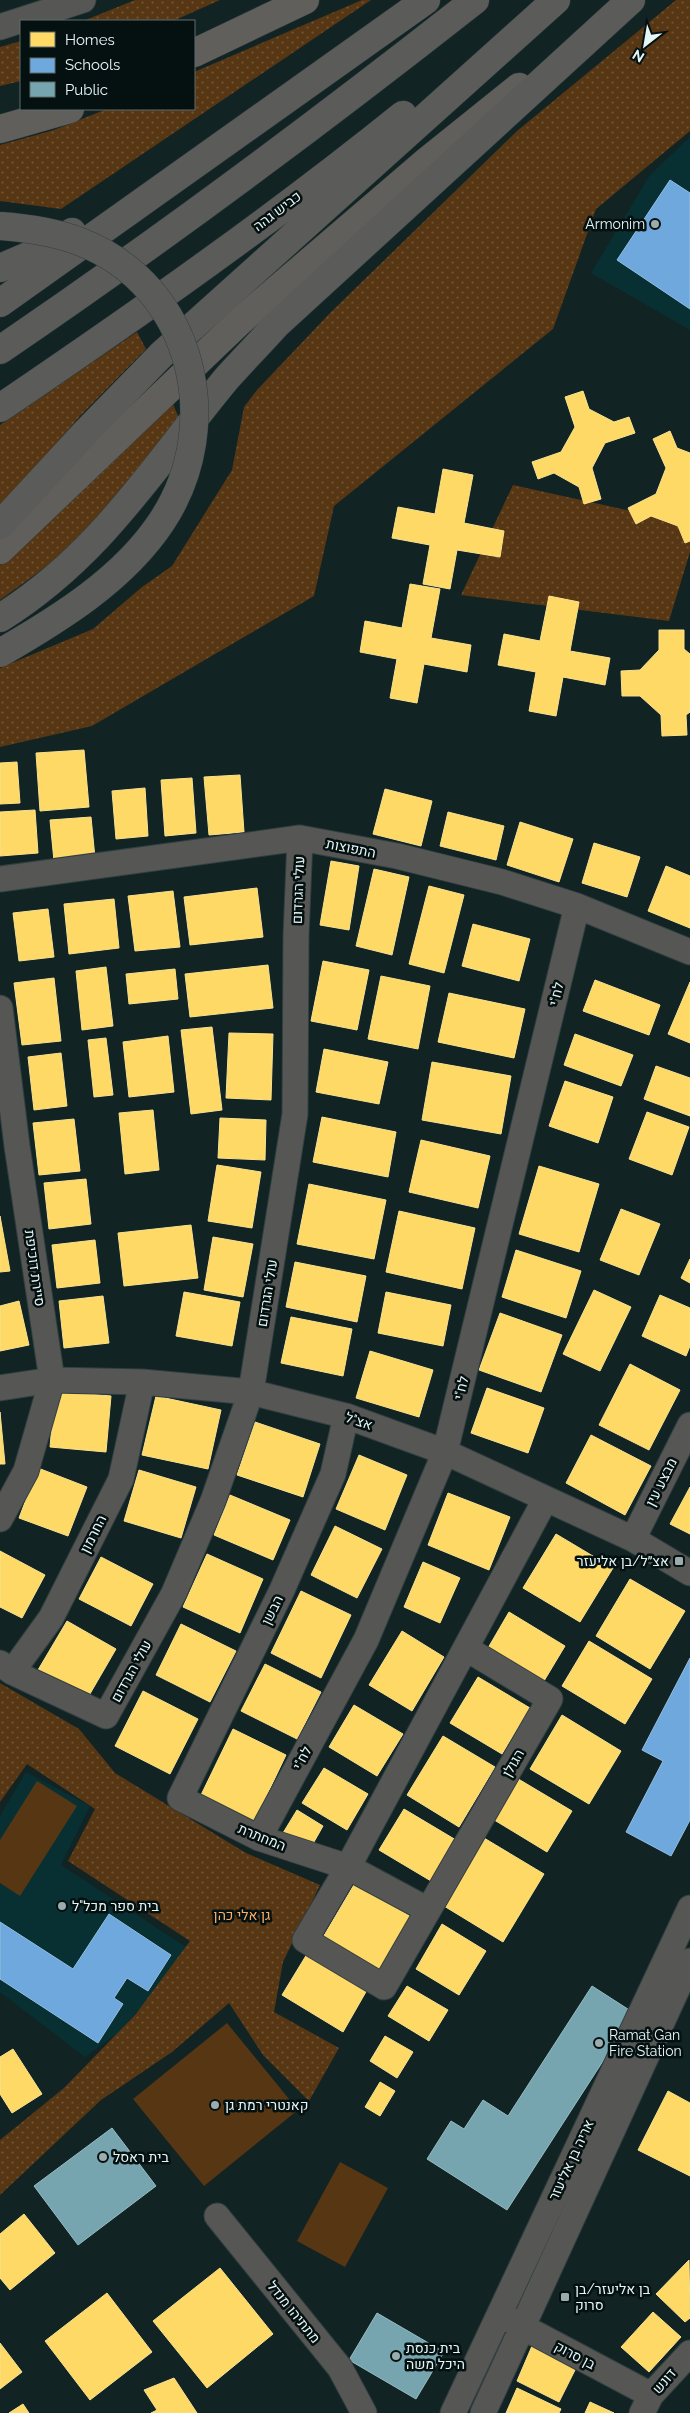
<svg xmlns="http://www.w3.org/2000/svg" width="690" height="2413" font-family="Raleway,Heebo,sans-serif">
<defs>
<pattern id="green-dots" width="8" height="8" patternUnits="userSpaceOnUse" patternTransform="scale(1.25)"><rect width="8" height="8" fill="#573613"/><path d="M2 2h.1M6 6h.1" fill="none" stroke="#6f5436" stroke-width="1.8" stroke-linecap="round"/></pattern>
</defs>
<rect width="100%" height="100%" fill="#122324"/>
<path fill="#083032" d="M690,137V330L591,273L650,175Z
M26,1772L90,1806L61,1865L186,1947L142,2006L118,2033L85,2057L0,1992V1816Z"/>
<path fill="url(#green-dots)" d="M135,0H220L173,21H83Z
M362,0H371L61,209L0,201V145L54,130L107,109H194V72Z
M676,0H690V131L596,209L553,329L334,506L314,596L92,726L0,747V668L93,629L142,587L172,566L232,470L244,407L257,390L330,313L517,131Z
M21,41V81L0,86V47Z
M137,332L146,349L80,416L0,511V425Z
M173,404L179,418C144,460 111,505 72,544C50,565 25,582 0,600V565Z
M513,485L690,524V552L669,621L461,595Z
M0,1683L79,1729L115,1773L246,1853L320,1885L283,1962L274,2012L339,2048L309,2101L263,2055L229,2003L172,2052L101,2100L0,2195V2140L64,2088L135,2015L190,1941L68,1861L95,1809L27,1764L0,1802Z"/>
<path fill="#573613" d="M37,1781L77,1806L20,1896L0,1883V1840Z
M227,2023L298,2110L204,2186L133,2099Z
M340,2162L388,2188L345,2267L297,2241Z"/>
<path fill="#ffd966" stroke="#f7e291" d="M583,391L589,409L614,422L629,417L635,433L605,443L592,468L601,499L584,504L579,487L554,473L538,479L532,462L561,452L575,427L565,397Z
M670,431L677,448L690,453V541L685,543L678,526L651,516L636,524L628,508L656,494L666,468L653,439Z
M443,469L473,475L464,523L504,531L500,557L457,550L450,589L423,584L430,545L392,538L398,507L435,514Z
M410,584L440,589L431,638L471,645L467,672L424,664L417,703L390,698L397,659L360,652L365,621L402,628Z
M549,596L579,602L570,651L610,658L605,685L563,677L556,716L529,711L536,672L498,665L504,634L540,641Z
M659,630H684V649L690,654V712L686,715L687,735L662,736L661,715L640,696H622L621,671L640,670L659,650Z
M84,750L89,807L40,811L36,753Z
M17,762L20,803L0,804V763Z
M240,775L244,832L209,835L204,777Z
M192,778L196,833L165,836L161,780Z
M145,788L148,836L116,839L112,791Z
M385,789L432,801L421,846L373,834Z
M35,810L38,853L0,856V812Z
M448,812L504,826L496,860L440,846Z
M91,817L95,858L54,861L50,820Z
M520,822L573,839L559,882L507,865Z
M594,843L640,857L627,897L582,883Z
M331,861L359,866L349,930L320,925Z
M666,866L690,876V928L648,911Z
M374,869L409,877L392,955L356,946Z
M429,886L464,895L444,973L409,964Z
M257,888L263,937L190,945L184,897Z
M173,891L180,947L135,951L128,896Z
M114,899L119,948L69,954L64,904Z
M48,909L54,957L19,961L13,913Z
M473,924L530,939L519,981L462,966Z
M323,961L369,970L357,1030L311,1021Z
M268,965L273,1008L190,1017L185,974Z
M106,967L113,1026L82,1030L76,971Z
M175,969L178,999L129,1004L126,974Z
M381,976L430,986L418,1049L368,1039Z
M54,978L61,1041L22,1045L14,983Z
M595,980L660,1005L649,1035L583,1011Z
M690,982V1043L668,1034Z
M449,993L525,1009L514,1058L438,1042Z
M212,1027L222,1110L191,1114L181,1030Z
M229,1033L273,1034L271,1100L226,1098Z
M575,1034L633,1055L621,1086L564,1065Z
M168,1036L174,1092L129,1097L123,1042Z
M106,1038L113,1095L94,1097L88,1040Z
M324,1049L388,1062L379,1104L316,1092Z
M61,1053L67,1106L34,1110L28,1057Z
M432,1062L511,1076L501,1134L422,1120Z
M656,1066L690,1078V1116L644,1099Z
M565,1081L613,1097L598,1143L549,1126Z
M153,1110L159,1170L125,1174L119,1113Z
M647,1112L689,1127L672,1175L629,1159Z
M322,1117L396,1132L388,1177L313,1162Z
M220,1118L266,1120L265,1160L218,1158Z
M74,1119L80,1171L39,1175L33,1123Z
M421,1140L490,1156L478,1208L409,1192Z
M217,1165L261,1172L252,1228L208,1221Z
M539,1166L599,1184L579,1252L519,1234Z
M86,1179L91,1224L49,1229L44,1183Z
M309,1184L386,1200L374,1259L297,1244Z
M621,1209L660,1224L639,1275L600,1260Z
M399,1211L475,1228L462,1289L386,1272Z
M0,1216L10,1271L0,1272Z
M191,1225L198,1278L124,1286L118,1233Z
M213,1237L253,1244L243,1297L204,1290Z
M95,1240L100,1283L57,1288L52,1245Z
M516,1250L581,1271L566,1318L502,1297Z
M690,1259V1283L681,1278Z
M295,1262L366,1276L357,1322L286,1307Z
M594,1290L631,1307L600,1371L563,1354Z
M184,1292L240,1302L232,1346L176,1336Z
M386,1292L451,1305L443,1346L378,1333Z
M660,1295L690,1308V1346L686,1356L642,1336Z
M103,1296L109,1343L64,1348L59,1301Z
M19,1301L29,1345L0,1351V1306Z
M500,1313L562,1335L541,1392L479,1370Z
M291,1317L352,1329L343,1376L281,1363Z
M370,1351L433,1370L419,1417L356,1398Z
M630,1364L680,1390L649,1450L599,1425Z
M487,1388L544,1408L528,1453L471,1433Z
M55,1391L111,1396L106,1452L50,1447Z
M156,1396L221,1410L208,1469L142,1455Z
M0,1412L5,1464H0Z
M255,1422L320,1444L303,1497L237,1475Z
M591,1435L651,1466L625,1515L566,1483Z
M359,1455L407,1475L385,1530L336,1509Z
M38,1468L87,1487L68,1536L19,1518Z
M139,1470L196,1487L181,1538L124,1521Z
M690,1487V1534L670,1524Z
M448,1493L510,1517L489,1570L428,1545Z
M230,1495L290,1520L273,1560L214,1535Z
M335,1526L382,1549L357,1598L311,1575Z
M556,1534L613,1568L580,1622L523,1588Z
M0,1551L45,1575L22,1618L0,1607Z
M207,1554L263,1579L240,1633L183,1607Z
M101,1557L153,1584L131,1626L79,1599Z
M423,1562L460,1578L440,1623L404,1607Z
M630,1579L685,1611L650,1669L596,1636Z
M301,1591L351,1615L321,1678L271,1653Z
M509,1612L565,1646L544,1681L488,1648Z
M67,1621L116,1649L87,1699L38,1670Z
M181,1624L236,1651L210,1702L156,1675Z
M402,1631L444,1657L412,1711L369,1685Z
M589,1641L652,1679L625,1724L562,1686Z
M265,1664L321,1692L297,1739L241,1711Z
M478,1677L530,1708L502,1754L450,1723Z
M143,1691L198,1719L170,1774L115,1746Z
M354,1705L403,1734L377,1776L329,1747Z
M562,1715L621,1751L589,1804L530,1769Z
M233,1729L286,1755L254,1822L201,1795Z
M443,1736L495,1767L459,1827L407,1795Z
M324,1768L368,1794L347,1830L302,1803Z
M515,1777L572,1811L547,1852L491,1818Z
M404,1809L456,1840L431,1881L379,1850Z
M297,1810L323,1826L310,1849L283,1833Z
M484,1838L544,1874L503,1942L444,1906Z
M355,1883L413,1918L380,1973L322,1939Z
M442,1924L486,1951L459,1995L416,1969Z
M307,1954L367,1990L343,2032L282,1995Z
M407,1986L448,2010L429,2041L388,2016Z
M385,2036L413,2052L397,2078L370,2061Z
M13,2049L42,2094L12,2113L0,2094V2057Z
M380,2082L395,2091L380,2116L365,2107Z
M668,2091L690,2103V2176L638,2150Z
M24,2214L55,2253L10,2290L0,2278V2234Z
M689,2260L690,2318L685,2322L656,2294Z
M220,2268L273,2334L207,2388L153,2321Z
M107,2293L152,2352L90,2400L45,2341Z
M653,2312L681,2337L649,2372L621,2347Z
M0,2343L22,2372L0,2389Z
M532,2346L576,2368L559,2402L517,2381Z
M174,2378L197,2413H151L157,2410L144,2390Z
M517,2388L561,2409L559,2413H506Z
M590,2402L614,2413H585Z
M23,2404L29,2413H9Z"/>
<path fill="#6fa8dc" stroke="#92bfe4" d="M670,180L690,193V309L617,260Z
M690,1658V1820L671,1856L626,1832L663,1761L642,1750Z
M109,1914L171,1955L148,1991L127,1978L114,1998L123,2004L98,2043L0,1979V1922L73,1969Z"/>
<path fill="#76a5af" stroke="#97bdc4" d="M592,1986L634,2013L507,2210L427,2159L451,2121L464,2129L483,2100L508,2116Z
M112,2128L156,2186L78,2245L34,2186Z
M377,2313L444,2352L416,2399L349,2360Z"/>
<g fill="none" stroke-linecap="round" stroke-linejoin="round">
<g stroke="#313f40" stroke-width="27">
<path id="minor" d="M0,27L83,0
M0,879L300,838L397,856L502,882L577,906L690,952
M0,1008L17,1146L52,1380L26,1471L0,1519
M0,1388L52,1380L142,1382L251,1392L346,1416L445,1452L633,1539L690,1573
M346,1416L333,1474L282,1590L180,1798L259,1838L348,1867L428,1910
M633,1539L690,1425
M467,1649L550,1699L384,1987L305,1940L348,1867L545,1500
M0,1663L12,1672L106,1716L174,1593L213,1501L251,1392L295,1114L296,936L300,838
M12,1672L51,1618L121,1479L142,1382
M259,1838L366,1640L445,1452L577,906
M217,2216L340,2368L364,2413
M508,2319L651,2395
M453,2413L690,1908
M483,2413L690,1961
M642,2413L651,2395L690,2353"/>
</g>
<g stroke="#313f40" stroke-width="29">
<path id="major" d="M194,53L305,0
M0,129L70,109
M0,550L239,322L427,161L519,87"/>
</g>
<g stroke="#313f40" stroke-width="29">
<path id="highway" d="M0,268L47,248L72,232
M0,303L426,0
M0,350C163,239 320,122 475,0
M0,408C137,315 274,219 403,115
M0,525L85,433L161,355L556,0
M0,618C101,555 153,467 227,378C243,360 260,343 276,325L631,0"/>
</g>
<use href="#minor" stroke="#565755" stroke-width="25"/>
<use href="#major" stroke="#615f5c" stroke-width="28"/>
<use href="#highway" stroke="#5b5c5a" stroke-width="28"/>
<g stroke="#313f40" stroke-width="29" stroke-linecap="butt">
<path id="highway-bridge" d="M0,226C28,228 55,232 81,242C193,286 226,424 162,521C124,579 59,619 0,653"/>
</g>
<use href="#highway-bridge" stroke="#5b5c5a" stroke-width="28"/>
</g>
<g fill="#9bacac" stroke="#051011" stroke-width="2">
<circle cx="655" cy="224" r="5"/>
<rect x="674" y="1556" width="10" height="10" rx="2.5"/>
<circle cx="62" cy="1906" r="5"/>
<circle cx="599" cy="2043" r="5"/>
<circle cx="215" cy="2105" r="5"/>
<circle cx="103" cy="2157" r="5"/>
<rect x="560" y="2292" width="10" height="10" rx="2.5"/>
<circle cx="396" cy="2356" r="5"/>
</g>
<g text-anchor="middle" stroke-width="5" stroke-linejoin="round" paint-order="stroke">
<g font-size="14" fill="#e5f6f6" stroke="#051011">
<text transform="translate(277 211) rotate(-37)" y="5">כביש גהה</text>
<text transform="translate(351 848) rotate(11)" y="5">התפוצות</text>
<text transform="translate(298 890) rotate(-88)" y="5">עולי הגרדום</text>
<text transform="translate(556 994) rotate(-76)" y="5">לח"י</text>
<text transform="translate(35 1268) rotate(82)" y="5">סיירת דוכיפת</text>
<text transform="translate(267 1293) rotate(-81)" y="5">עולי הגרדום</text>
<text transform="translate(461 1388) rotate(-76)" y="5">לח"י</text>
<text transform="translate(359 1421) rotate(19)" y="5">אצ"ל</text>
<text transform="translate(661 1482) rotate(-63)" y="5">מבצע עין</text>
<text transform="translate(93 1534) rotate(-63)" y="5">החרמון</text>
<text transform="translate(272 1610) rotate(-64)" y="5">הבשן</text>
<text transform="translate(131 1671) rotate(-61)" y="5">עולי הגרדום</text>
<text transform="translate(302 1758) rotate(-62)" y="5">לח"י</text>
<text transform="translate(513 1763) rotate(-60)" y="5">הגולן</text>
<text transform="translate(262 1837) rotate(22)" y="5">המחתרת</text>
<text transform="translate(571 2160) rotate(-65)" y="5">אריה בן אליעזר</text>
<text transform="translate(294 2312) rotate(51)" y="5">מתתיהו מנדל</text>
<text transform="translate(575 2355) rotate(28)" y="5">בן סרוק</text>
<text transform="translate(664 2381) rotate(-49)" y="5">דונש</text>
</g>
<g font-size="14" fill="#e5f6f6" stroke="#051011" text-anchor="start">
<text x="645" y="229" text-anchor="end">Armonim</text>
<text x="669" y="1566" text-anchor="end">אצ״ל/בן אליעזר</text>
<text x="72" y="1911">בית ספר מכל"ל</text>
<text x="609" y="2040">Ramat Gan<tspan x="609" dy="16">Fire Station</tspan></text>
<text x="225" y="2110">קאנטרי רמת גן</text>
<text x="113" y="2162">בית ראסל</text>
<text x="575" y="2294">בן אליעזר/בן<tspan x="575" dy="16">סרוק</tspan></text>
<text x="406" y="2353">בית כנסת<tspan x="406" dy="16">היכל משה</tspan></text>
</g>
<g font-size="14" fill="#fcad66" stroke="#051011">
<text x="242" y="1920">גן אלי כהן</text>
</g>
</g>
<rect x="20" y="20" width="175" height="90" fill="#051011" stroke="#5f6c6d"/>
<rect x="30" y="32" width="25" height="15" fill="#ffd966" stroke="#5f6c6d"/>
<text x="65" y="45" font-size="15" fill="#e5f6f6">Homes</text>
<rect x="30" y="58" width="25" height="15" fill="#6fa8dc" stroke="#5f6c6d"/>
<text x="65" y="70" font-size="15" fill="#e5f6f6">Schools</text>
<rect x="30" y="82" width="25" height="15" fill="#76a5af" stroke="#5f6c6d"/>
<text x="65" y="95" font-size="15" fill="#e5f6f6">Public</text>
<g transform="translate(645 45) rotate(211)" stroke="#051011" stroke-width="4" paint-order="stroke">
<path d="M0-4L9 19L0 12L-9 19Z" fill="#e5f6f6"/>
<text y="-8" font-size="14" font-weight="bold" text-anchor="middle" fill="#e5f6f6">N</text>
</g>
</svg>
